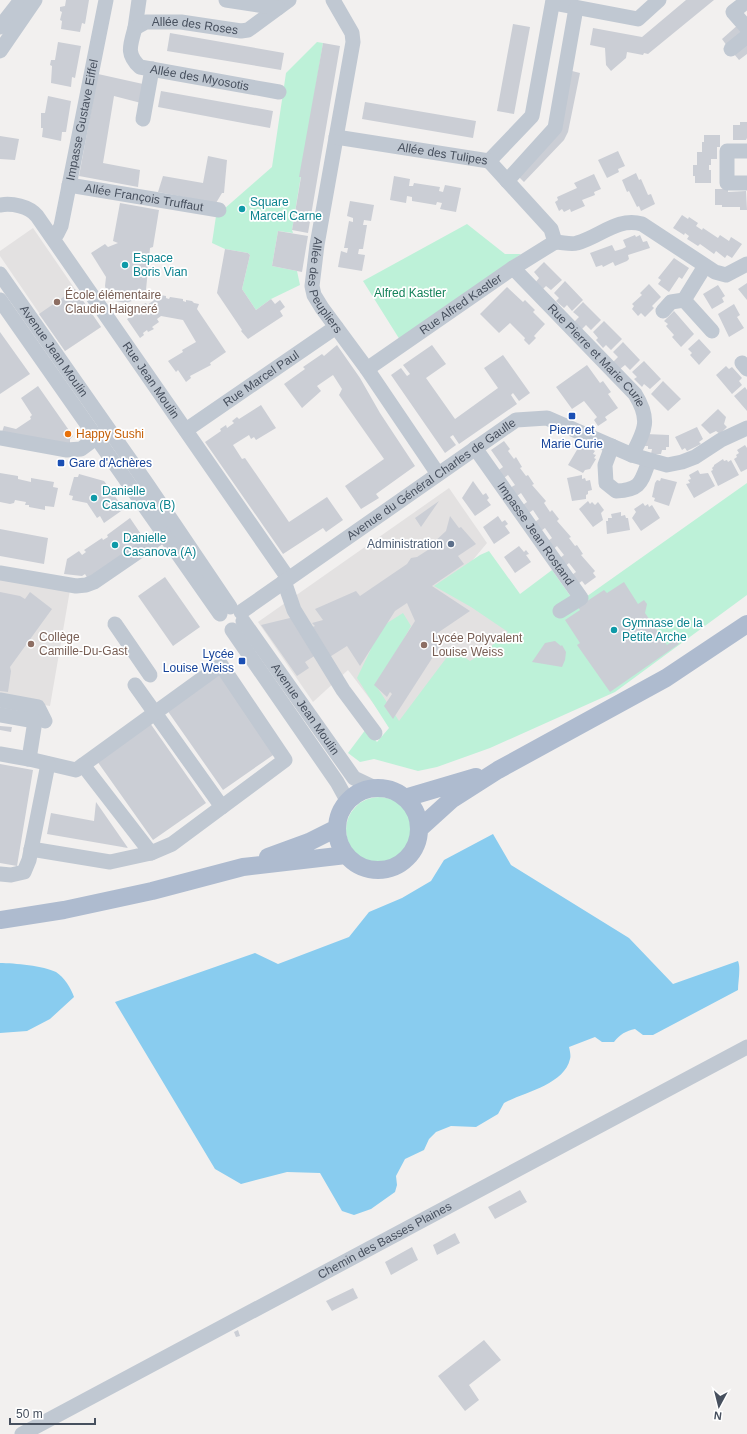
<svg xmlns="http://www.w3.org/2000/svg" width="747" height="1434" font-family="Arial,sans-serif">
<rect width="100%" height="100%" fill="#f2f0ef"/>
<path fill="#e3e1e1" d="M33,228L101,327L65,351L0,256V251Z
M449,488L487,543L467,567L555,619L392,728L348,670L313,702L258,622Z
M0,577L70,590L50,706L0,697Z"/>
<path fill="#bdf1d8" d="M317,42L323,43L292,230L293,233L278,231L272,266L297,271L300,285L271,299L256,310L242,289L250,255L248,253L225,249L212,243L216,216L272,167L286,73Z
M467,224L505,254H521L400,340L363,281Z
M747,483V595L615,692L490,748L437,767L418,771L374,759L360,762L348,753L366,729L377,742L389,728L357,678L371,649L365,637L403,613L411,626L377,687L399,721L453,649L470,661L483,653L508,632L471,607L434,586L480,555L489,551L520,594L552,570L576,604Z
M346 830a33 33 0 1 1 66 0a33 33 0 1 1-66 0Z"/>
<path fill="#89ccef" d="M493,834L511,865L629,938L673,984L738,961C741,968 738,982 738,990L653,1035H643L635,1029C626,1031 620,1034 614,1042H602L595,1037L569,1047C570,1051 571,1056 570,1059C564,1085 524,1092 504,1103L498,1114L476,1127L451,1126L436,1132L429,1139L424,1150L405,1159L396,1176L397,1185L395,1192L371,1209L354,1215L342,1211L320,1173L287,1172L241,1184L215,1169L115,1002L255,953L278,964L349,937L369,912L402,898L431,881L444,860Z
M0,963C14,963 44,966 56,972C64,977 71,988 74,997L50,1019L27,1031L0,1033Z"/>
<path fill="#cbced5" d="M66,0H89L85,24L82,23L80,32L61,29L62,21L60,20L62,12L60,11V7L65,6Z
M686,0H714L648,54L644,53L643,55L627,52L626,58L611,71L606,65L605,48L590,45L593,28L642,37Z
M513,24L530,27L514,114L497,111Z
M739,24L745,31L727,46L722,39Z
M170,33L284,53L281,70L167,51Z
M58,42L81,46L75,78L72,77L71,87L51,83L52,66L50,65L51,60H55Z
M323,43L340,46L308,233L292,230L301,177H299Z
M747,43V54L739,60L734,54Z
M572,71L580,73L568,132L564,140L524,182L518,176L555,137Z
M98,74L143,84L141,103L114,96L103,163L140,170L138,187L79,176Z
M161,91L273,111L270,128L158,107Z
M48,96L71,101L66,132H62L61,141L42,137L43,128H41V113H45Z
M365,102L476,121L473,138L362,119Z
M740,122H747V138L746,140H733V125H740Z
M704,135H720V147H717V159H711V165H709V170H711V183H695V176H693V165H697V152H702V142H704Z
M0,136L19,139L15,160L0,159Z
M618,151L625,166L618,169L619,172L607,178L598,160Z
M208,156L227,160L224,193H222L216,203L158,192L163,176L203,183Z
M636,173L639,180L641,179L648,195L651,194L655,204L641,211L639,206L637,207L629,191L627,192L622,180Z
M594,174L601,189L594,192L595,195L582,200L585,206L571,212L570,209L564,212L562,209L559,211L555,202L558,200L557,197L577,188L574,183Z
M394,176L410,179L409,186H413L414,183L440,187L439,191L443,192L445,185L461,188L456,212L440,209L442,203L437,202L436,205L412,201V197L407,196L406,203L390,200Z
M715,189H728V192L746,191L747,210H740V207H722V205H715Z
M350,201L374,205L371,221L364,220L363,225H367L363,249H359L358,254L365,255L362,271L338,267L341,251L347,253L348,248H344L349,221L353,222V218L347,216Z
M120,203L159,210L153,247L150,248L146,290L138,299L126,303L115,301L107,294L105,286L106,277L91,253L105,244L108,247L118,243L113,241Z
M682,215L688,219L689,217L698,223L696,226L702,230L703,228L718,238L720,235L729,241L731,237L742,244L732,258L727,255L725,258L716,251L714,254L700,244L698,246L687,239L689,236L685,233L684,235L673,228Z
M278,231L308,236L302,272L272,266Z
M635,235L636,237L640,235L643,242L647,241L650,248L628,255L629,259L627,261L615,266L613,262L603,267L602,265L596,267L590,253L612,245L615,251L622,249L626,247L623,240Z
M225,249L248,253L250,255L242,289L256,310L271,299L275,304L280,300L285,307L280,311L283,316L248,339L241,331L242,330L217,293Z
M674,258L689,268L682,279L679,277L669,292L658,284L661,280L658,278Z
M544,262L562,280L551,290L546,286L542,290L535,283L539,278L534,272Z
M565,281L583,300L572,311L567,305L564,308L556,301L559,298L554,293Z
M747,283V300L738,289Z
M649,284L661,297L652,306L654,308L645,317L641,313L638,316L632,309L634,306L632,304L642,295L640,293Z
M718,285L725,296L722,298L724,302L712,309L703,294Z
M507,287L523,302L525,300L535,310L533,312L545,324L534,336L536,338L529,345L524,340L525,338L510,323L499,333L480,314Z
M75,289L101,327L65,351L39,314Z
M160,295L166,296V298L169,299L170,297L183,299V301L186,302V300L192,301L194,303L199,304L197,309L226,352L210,363L211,365L190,376L191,378L186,382L178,370L176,372L168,361L183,352L182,350L196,342L183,320L161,316L157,319L159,322L152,327L154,329L148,332L147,330L143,333L144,335L140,338L127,319L142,309L140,306L146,303L147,305L153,301V296L160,297Z
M583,302L601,320L591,330L586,325L581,330L574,322L579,317L573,312Z
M734,304L740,315L737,317L744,328L729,337L718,314Z
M674,311L694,334L681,347L672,337L674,335L666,326L668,324L664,321Z
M604,321L622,339L611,350L606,345L603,348L596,340L598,338L593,332Z
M0,332L30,374L0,394Z
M699,339L711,352L699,365L690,355L692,353L688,349Z
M623,342L640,360L630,370L625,365L620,369L613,362L618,357L613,352Z
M337,345L360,378L380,413L415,466L376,494L379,498L361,509L345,486L384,459L339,395L342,389L333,375L317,386L321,391L302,408L284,384L305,369L303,367L322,354L324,356Z
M432,345L446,364L426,378L455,419L498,388L484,368L503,355L530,393L519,401L513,393L511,395L517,404L459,444L453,435L450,437L456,445L445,453L391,375L401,368L407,376L410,374L403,365Z
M644,361L661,379L650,389L644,384L642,387L634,379L637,377L632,372Z
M587,365L600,383L603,381L611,392L608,394L618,408L605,417L607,420L598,426L594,420L597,417L584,401L572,409L556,387Z
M726,366L729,369L732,367L742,378L739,381L742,385L732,394L716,375Z
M663,381L681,399L668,411L651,394Z
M38,386L73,436L70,439V444L2,432L4,426L16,429L31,419L30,417L32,415L21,398Z
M745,387L747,390V411L734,396Z
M261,405L276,428L256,440L254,437L251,439L249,435L233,445L242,459L245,458L289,522L327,497L343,520L326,532L323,528L283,554L205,442L221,431L220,429L226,425L227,428L234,423L232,421L237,417L239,419Z
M718,409L726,417L724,424L727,427L720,434L716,431L710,434L701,425Z
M697,427L703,439L699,442L701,444L687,451L685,448L682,450L675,437Z
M646,434L669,435V447H666V450H662L661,454H651L652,449H648V446H645Z
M504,441L510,449L508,451L514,459L516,457L522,467L520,468L526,476L528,475L534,484L532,485L546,501L544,503L550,512L552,510L559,519L557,521L571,537L569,538L575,546L577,545L583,554L581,555L595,571L593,573L596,577L585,585L582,581L575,586L569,577L576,572L569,563L563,568L557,560L564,555L557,546L551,551L545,543L552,538L545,528L538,533L532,524L539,519L533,510L526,515L520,507L527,502L521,493L514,498L508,489L515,485L508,475L501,480L496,472L503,467L491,450Z
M581,443L595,451L593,454L596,455L594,458L596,459L590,469L585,470L583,473L568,465Z
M745,445L747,448V469L741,472L734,459L737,457L736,455L739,453L737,450Z
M723,459L724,461L727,460L728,462L731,460L739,475L718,486L711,471L713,470L712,468L714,466V465Z
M698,470L700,474L708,473L715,486L694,498L686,484L690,483L688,480L691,479L689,475Z
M0,473L18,476V479L31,482V478L54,482L53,487L58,488L54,507L45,506V510L29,507V505H25L26,502L15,500L14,503L10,504L0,502Z
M79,474L104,481L124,509L104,523L100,516L97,518L87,503L72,500L73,496L69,495L74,477H78Z
M582,475V479L585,478L586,481L590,480L592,490L588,491V494L586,495V499L572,501L567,478Z
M661,478L677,482L669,506L654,501L655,498L652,497L655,483L657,480L660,481Z
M473,481L483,495L486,493L489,498L487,500L491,505L475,516L462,498Z
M439,501L421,527L415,518Z
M588,501L590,504L592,502L595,505L598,502L604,510L601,513L603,520L593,527L579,509Z
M643,503L645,506L648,504L649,507L652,505L660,518L641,531L632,518L636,512L634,509Z
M621,512V516L625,515L626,518H628L630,530L607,534L606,521H608V518H612L611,514Z
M450,516L459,528L461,527L476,544L458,556L464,564L432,586L470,611L436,634L440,643L438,649L393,719L384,706L392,694L390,692L387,697L374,685L415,621L407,603L395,611L360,666L347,646L328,658L307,629L315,626L312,623L323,620L315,609L356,591L360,596L407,564L411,558L417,557L434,546L433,543L446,531Z
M498,516L502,522L505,520L508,524L505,526L510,533L494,544L483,527Z
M130,518L145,540L88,579L85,574L82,576L64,574L67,559L79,551L82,555L86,552L84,550L102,538L103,540L108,537L107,535Z
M0,529L48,538L44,564L0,556Z
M519,546L524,552L526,550L529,554L526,555L531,562L515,573L504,557Z
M165,577L200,627L173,646L138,596Z
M624,582L638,604L644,600L647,604L645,613L667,645L675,639L679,644L610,692L577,645L580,643L565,620L580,610L578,607L604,590L607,593Z
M0,592L20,596L25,599L30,592L52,609L10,667L11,671L8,692L0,691Z
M294,617L319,653L305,662L309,668L297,676L261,625Z
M555,641L561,646L562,645L566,652L565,660L562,667L532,662L545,643Z
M220,673L276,753L223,790L167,710Z
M150,723L206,803L153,840L97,761Z
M0,726L12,727L11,732L0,730Z
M0,764L33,770L17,866L0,863Z
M96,802L128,848L47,834L51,813L94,821Z
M520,1190L527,1202L495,1219L488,1207Z
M455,1233L460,1243L437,1255L433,1245Z
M412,1247L418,1260L391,1275L385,1262Z
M353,1288L358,1298L332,1311L326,1301Z
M238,1330L240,1336L236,1337L234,1332Z
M484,1340L501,1360L469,1385L479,1400L465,1411L438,1376Z"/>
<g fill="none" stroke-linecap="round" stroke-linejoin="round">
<g stroke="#c0c8d2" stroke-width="15">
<path id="s1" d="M139,0L135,28L146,22H181L241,31L248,30L289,0"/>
<path d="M226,0L278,8"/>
<path id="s2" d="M333,0L352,33L353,42L317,245L312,286L314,295L322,308L367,369L438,474"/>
<path d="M747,1L733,12L747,28"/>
<path d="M553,3L638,19L659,0"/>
<path d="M0,27L21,0"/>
<path id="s3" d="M135,28C130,46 126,54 140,67L279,92"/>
<path d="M731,49L747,36"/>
<path d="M0,51L35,0"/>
<path d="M143,119L152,69"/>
<path id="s4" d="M336,137L489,161"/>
<path d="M747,151H727V183H747"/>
<path d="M489,161L532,116L553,0"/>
<path d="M489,161L551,229L555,242"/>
<path d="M507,181L555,128L576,8"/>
<path id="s5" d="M69,185L219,210"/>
<path id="s6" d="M0,205C12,203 29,206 37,216L288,578"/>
<path id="s7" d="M52,237L57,234L61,226L106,0"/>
<path d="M555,242C562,242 571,245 577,243C600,237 617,217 642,224L715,272L726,275L747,264"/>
<path d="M705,266L684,300L712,331"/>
<path id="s8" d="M513,268L635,394C651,420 645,430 632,455"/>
<path id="s9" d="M0,274L147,484L230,607"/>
<path d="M0,300L220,614"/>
<path d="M663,311L671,302L684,300"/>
<path d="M742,363L747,369"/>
<path id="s10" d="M367,369L513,268L555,242"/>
<path id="s11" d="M186,430L336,327"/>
<path d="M0,438L67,450L81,449L104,432"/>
<path d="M612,446L605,465L606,483L616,491C641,490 641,482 649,461"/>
<path id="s12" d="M475,448L581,598L560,611"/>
<path d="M0,573L76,586L86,585L94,582L164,534"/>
<path d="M284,581L294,610L343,690L375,733"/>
<path id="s13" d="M241,612L516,420L547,418L632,455L667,465L682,462L695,457L721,440L747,428"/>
<path id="s14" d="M243,621L354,778L375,788"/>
<path d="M115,624L150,675"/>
<path d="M232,630L337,782L348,802"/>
<path d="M135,685L222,807"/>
<path d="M0,700L38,707L45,721"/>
<path d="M0,715L35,721L29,759"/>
<path d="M0,754L29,759L76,770L221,665L285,760L172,844L151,853"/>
<path d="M31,849L110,862L151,853L83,765"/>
<path d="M0,874L11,875L24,872L29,860L48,764"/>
<path id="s15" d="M22,1434L747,1047"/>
</g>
<path stroke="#aebbcf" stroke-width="18" d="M337 829a41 41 0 1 1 82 0a41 41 0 1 1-82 0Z
M405,798L476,777
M419,829L451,800L498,770L666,678L747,624
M268,857L309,842L337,828
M0,920L64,910L152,891L243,867L346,855"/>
</g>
<g fill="#0f9aa8" stroke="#fff" stroke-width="1.5">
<circle cx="242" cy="209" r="4"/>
<circle cx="125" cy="265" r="4"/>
<circle cx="94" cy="498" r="4"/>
<circle cx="115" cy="545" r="4"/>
<circle cx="614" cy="630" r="4"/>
</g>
<g fill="#8d6e63" stroke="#fff" stroke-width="1.5">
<circle cx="57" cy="302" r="4"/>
<circle cx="31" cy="644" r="4"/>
<circle cx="424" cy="645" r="4"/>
</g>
<g fill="#1a4fb4" stroke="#fff" stroke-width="1.5">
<rect x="568" y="412" width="8" height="8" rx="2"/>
<rect x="57" y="459" width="8" height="8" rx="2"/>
<rect x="238" y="657" width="8" height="8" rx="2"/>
</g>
<circle fill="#e8710a" stroke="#fff" stroke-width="1.5" cx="68" cy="434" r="4"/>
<circle fill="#5c6f8a" stroke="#fff" stroke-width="1.5" cx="451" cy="544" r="4"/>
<g text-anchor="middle" stroke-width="3.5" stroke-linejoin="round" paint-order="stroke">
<g font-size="12" fill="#47505e" stroke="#fff">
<text dy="4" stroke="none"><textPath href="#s1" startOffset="90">Allée des Roses</textPath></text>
<text dy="4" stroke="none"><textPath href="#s3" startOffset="103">Allée des Myosotis</textPath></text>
<text dy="4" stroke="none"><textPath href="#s7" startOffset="123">Impasse Gustave Eiffel</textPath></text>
<text dy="4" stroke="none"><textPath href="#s4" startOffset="108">Allée des Tulipes</textPath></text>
<text dy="4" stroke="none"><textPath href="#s5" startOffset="76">Allée François Truffaut</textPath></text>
<text dy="4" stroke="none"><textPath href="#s2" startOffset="297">Allée des Peupliers</textPath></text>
<text dy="4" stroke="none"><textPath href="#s10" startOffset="114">Rue Alfred Kastler</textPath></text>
<text dy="4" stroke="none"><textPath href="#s9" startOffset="94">Avenue Jean Moulin</textPath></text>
<text dy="4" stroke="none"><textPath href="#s8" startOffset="121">Rue Pierre et Marie Curie</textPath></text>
<text dy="4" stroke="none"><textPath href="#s11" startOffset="91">Rue Marcel Paul</textPath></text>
<text dy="4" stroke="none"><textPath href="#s6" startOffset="240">Rue Jean Moulin</textPath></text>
<text dy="4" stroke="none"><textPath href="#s13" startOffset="232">Avenue du Général Charles de Gaulle</textPath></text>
<text dy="4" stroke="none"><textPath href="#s12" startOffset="105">Impasse Jean Rostand</textPath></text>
<text dy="4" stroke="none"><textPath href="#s14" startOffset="108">Avenue Jean Moulin</textPath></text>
<text dy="4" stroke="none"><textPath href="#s15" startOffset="411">Chemin des Basses Plaines</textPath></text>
</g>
<g font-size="12" fill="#0d838f" stroke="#fff" text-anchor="start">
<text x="250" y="206">Square<tspan x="250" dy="14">Marcel Carne</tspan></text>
<text x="133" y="262">Espace<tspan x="133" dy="14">Boris Vian</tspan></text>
<text x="102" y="495">Danielle<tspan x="102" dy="14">Casanova (B)</tspan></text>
<text x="123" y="542">Danielle<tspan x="123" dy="14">Casanova (A)</tspan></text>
<text x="622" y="627">Gymnase de la<tspan x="622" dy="14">Petite Arche</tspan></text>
</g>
<g font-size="12" fill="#14825a" stroke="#fff">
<text x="410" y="297">Alfred Kastler</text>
</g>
<g font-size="12" fill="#785e54" stroke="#fff" text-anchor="start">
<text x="65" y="299">École élémentaire<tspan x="65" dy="14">Claudie Haigneré</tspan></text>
<text x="39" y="641">Collège<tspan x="39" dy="14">Camille-Du-Gast</tspan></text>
<text x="432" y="642">Lycée Polyvalent<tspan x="432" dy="14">Louise Weiss</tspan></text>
</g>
<g font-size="12" fill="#164399" stroke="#fff">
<text x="572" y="434">Pierre et<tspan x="572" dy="14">Marie Curie</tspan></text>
<text x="69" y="467" text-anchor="start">Gare d'Achères</text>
<text x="234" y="658" text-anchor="end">Lycée<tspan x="234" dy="14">Louise Weiss</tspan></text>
</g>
<g font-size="12" fill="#c56008" stroke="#fff" text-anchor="start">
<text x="76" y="438">Happy Sushi</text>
</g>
<g font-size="12" fill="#4e5e75" stroke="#fff" text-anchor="end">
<text x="443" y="548">Administration</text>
</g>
</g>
<g transform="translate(719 1406) rotate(187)" stroke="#ffffff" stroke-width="3" paint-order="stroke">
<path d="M0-3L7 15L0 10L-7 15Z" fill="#47505e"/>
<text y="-6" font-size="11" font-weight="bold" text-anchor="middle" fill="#47505e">N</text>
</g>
<path d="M10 1418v6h85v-6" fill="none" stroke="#47505e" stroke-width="2"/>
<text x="16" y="1418" font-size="12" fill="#47505e" stroke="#ffffff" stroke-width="3" paint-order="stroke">50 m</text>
</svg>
